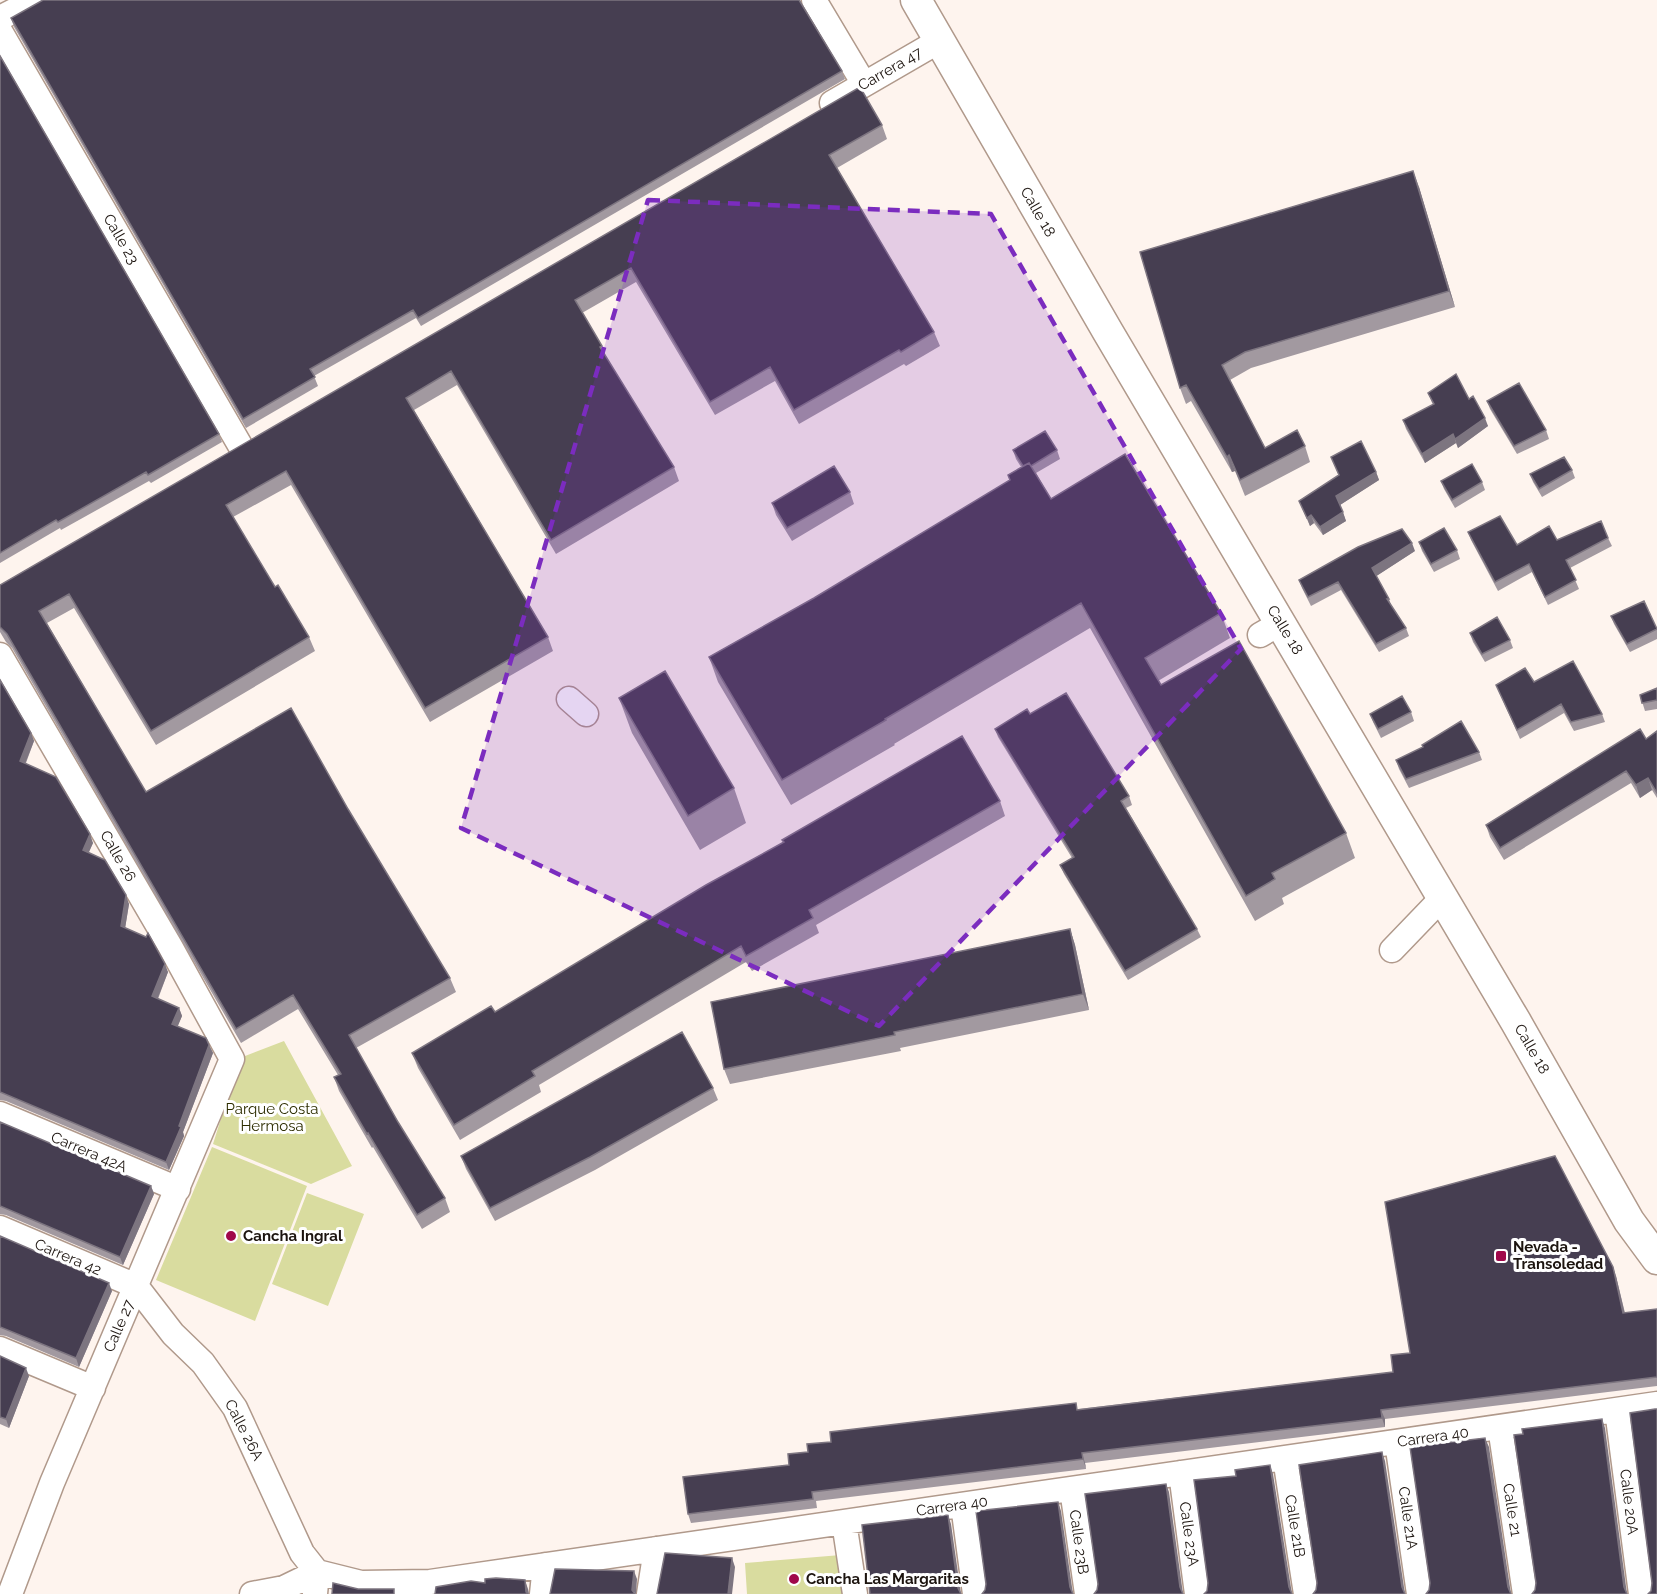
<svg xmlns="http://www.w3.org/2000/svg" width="1657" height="1594" font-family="Raleway,sans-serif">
<rect width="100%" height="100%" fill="#fef4ee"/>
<path fill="#d9dc9f" d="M284,1041L352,1166L311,1184L213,1144L240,1058Z
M212,1147L307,1186L255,1321L156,1280Z
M307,1193L364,1214L328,1306L272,1284Z
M841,1555L844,1594H747L745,1563Z"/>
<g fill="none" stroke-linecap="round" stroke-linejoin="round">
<g stroke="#b0998b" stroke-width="27">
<path id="minor" d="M814,0L864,84
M0,18L35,0
M0,31L241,447
M832,103L939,41
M1260,635L1281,623
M0,655L170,946L232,1059L52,1483L10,1594
M569,699L586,714
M1392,950L1442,898
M0,1114L178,1189
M0,1228L136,1286
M136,1286L173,1334L203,1363L235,1408L302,1553L317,1572L315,1594
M0,1349L93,1388
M1617,1410L1641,1594
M1500,1427L1525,1594
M1397,1442L1419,1594
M1285,1458L1306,1594
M1181,1473L1197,1594
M1072,1489L1087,1594
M963,1505L975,1594
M844,1522L855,1594
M252,1594L284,1588L317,1572L361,1583L430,1582L1657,1404
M542,1594L545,1565
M649,1594L656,1549"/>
</g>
<g stroke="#b0998b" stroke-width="33">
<path id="major" d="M916,0L1108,332L1516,1022L1629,1221L1657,1259"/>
</g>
<use href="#minor" stroke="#fff" stroke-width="24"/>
<use href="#major" stroke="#fff" stroke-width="30"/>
</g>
<path fill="#a299a0" d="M800,0L842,71L845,79L421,326L416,318L314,376L318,386L246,428L14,27L11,18Z
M0,56L219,434L222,442L151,483L149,481L61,530L60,528L0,563Z
M882,125L887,139L837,168L934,332L940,346L906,366L904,364L799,424L775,381L715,415L636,282L582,313L602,346L606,357L674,467L679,481L556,554L457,385L414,410L548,637L553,651L430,722L291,485L233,517L275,587L309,637L315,651L156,745L74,608L47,623L146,792L348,809L450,978L456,992L356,1048L398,1122L445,1198L450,1212L422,1229L373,1147L372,1148L339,1091L334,1077L338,1075L298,1009L241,1043L12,648L6,642L0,632V585Z
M1419,187L1455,307L1251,368L1230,380L1265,448L1305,446L1310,462L1245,496L1235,471L1232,472L1191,401L1186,404L1180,388Z
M1428,393L1469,399L1488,426L1458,448L1456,443L1425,463L1406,429L1403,420L1433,405Z
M1487,401L1546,430L1549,439L1517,454L1490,409Z
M1013,450H1057L1060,459L1036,473L1051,499L1221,613L1230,638L1158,681L1161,685L1346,833L1355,858L1282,898L1284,904L1255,921L1090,628L894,744L895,745L791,805L718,682L709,657L814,598L1010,480L1008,475L1021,467L1016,459Z
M1331,457L1376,472L1379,480L1340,505L1346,521L1323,535L1314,523L1310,526L1299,501L1339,475Z
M1572,470L1575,478L1542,497L1533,482L1530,474Z
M1441,481L1482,482L1485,490L1455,508L1444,489Z
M850,492L854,504L792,541L776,515L772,503Z
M1468,532L1517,545L1557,540L1608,538L1612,546L1570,568L1579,589L1548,605L1532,572L1498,591L1471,540Z
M1419,542L1457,550L1460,559L1434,572L1422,551Z
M1415,551L1376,576L1389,599L1391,605L1406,628L1409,636L1379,652L1341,590L1311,606L1302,588L1299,580Z
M1611,616L1657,627V639L1630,652L1614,624Z
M1470,633L1510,640L1513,648L1485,662L1473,642Z
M0,680L31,733L34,741L26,763L93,843L88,853L129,904L125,928L168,972L158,999L179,1008L182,1016L177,1027L209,1045L213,1053L183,1132L184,1136L169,1170L6,1101L0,1100Z
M1534,682L1602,714L1605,722L1574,731L1564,713L1520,739L1496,685Z
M1657,688V709L1645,711L1640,695Z
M619,698L734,788L746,823L700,850L632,733Z
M1411,712L1414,721L1381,738L1373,722L1370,714Z
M1030,714L1129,796L1132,805L1126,808L1197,929L1201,937L1128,980L1064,874L1060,865L1072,858L998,737L995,729Z
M1657,731V798L1652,790L1640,798L1631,783L1504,860L1490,837L1486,825L1646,739Z
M1479,752L1482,760L1409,788L1399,769L1396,760Z
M1000,801L1005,816L816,925L819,933L752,971L746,962L539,1085L541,1092L460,1140L418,1068L412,1053L495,1012L783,843L782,840Z
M1070,929L1075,945L1089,1010L900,1048L901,1051L730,1084L724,1069Z
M713,1088L718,1100L595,1170L495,1221L466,1169L461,1156Z
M0,1122L151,1186L154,1194L123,1265L6,1215L0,1214Z
M0,1236L112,1291L79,1367L6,1336L0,1335Z
M1616,1276L1625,1313L1657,1309V1386L1385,1419V1427L1085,1463L1086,1469L816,1501L817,1508L691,1523L688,1514L789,1465L808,1452L1078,1409L1393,1372L1410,1353Z
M0,1356L29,1376L9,1428L0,1424Z"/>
<path fill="#7d7580" d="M1413,171L1419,187L1455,307L1449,291Z
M1485,418L1488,426L1458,448L1455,439Z
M1453,434L1456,443L1425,463L1422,454Z
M1229,455L1235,471L1232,472L1227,457Z
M1376,472L1379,480L1340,505L1336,496Z
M1343,512L1346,521L1323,535L1320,527Z
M1311,515L1314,523L1310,526L1307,518Z
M1412,543L1415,551L1375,577L1372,568Z
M31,733L34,741L23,769L20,761Z
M1648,778L1652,790L1640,798L1636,785Z
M90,834L93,843L86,859L83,850Z
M126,895L129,904L124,935L121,926Z
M1070,929L1075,945L1089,1010L1083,994Z
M165,964L168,972L155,1005L152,996Z
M179,1008L182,1016L175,1033L172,1024Z
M209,1045L213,1053L183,1132L184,1136L169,1170L166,1162Z
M151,1186L154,1194L123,1265L120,1257Z
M1613,1267L1616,1276L1627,1323L1623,1313Z
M109,1283L112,1291L79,1367L76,1358Z
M26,1368L29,1376L9,1428L6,1419Z
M1381,1410L1385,1419V1427L1382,1418Z
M1602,1419L1605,1428L1627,1594L1624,1587Z
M1485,1438L1489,1447L1511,1594L1508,1587Z
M1382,1452L1385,1461L1405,1594L1402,1587Z
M1082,1453L1085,1463L1086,1469L1083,1459Z
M1270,1465L1273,1474L1292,1594L1289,1587Z
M1166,1484L1169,1492L1183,1594L1180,1587Z
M1058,1502L1061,1511L1073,1594L1070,1587Z
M948,1515L951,1524L961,1594L958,1588Z
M732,1558L735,1567L732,1594H728Z
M634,1571L637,1579L636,1594L632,1590Z
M525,1580L528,1589L529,1594L526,1592Z"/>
<path fill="#463e51" stroke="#7d7580" stroke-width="1.5" d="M43,0H799L842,71L418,318L413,310L310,369L315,377L243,419L11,18Z
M0,56L219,434L148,475L146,472L58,522L56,520L0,553Z
M860,87L882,125L829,155L934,332L901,352L899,350L794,410L770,367L710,402L631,268L575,300L602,346L600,347L674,467L551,540L451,371L406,398L548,637L425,708L286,471L226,505L275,587L278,585L309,637L151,731L69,594L39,611L146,792L291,708L348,809L450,978L349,1035L398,1122L445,1198L417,1215L368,1133L367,1134L334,1077L341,1074L293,995L236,1029L7,634L0,627V585Z
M1413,171L1449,291L1245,352L1222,365L1265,448L1297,430L1305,446L1240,480L1229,455L1227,457L1186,385L1180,388L1140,252Z
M1456,374L1469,399L1473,396L1485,418L1455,439L1453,434L1422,454L1403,420L1434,404L1428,393Z
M1519,383L1546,430L1514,446L1487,401Z
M1045,431L1057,450L1031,466L1029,463L1023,466L1013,450Z
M1361,441L1376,472L1336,496L1343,512L1320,527L1311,515L1307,518L1299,501L1339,475L1331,457Z
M1125,454L1221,613L1145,658L1161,685L1239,641L1346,833L1272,873L1275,879L1246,896L1081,603L885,719L886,720L782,780L709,657L814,598L1010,480L1008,475L1029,463L1051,499Z
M1564,457L1572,470L1539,489L1530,474Z
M1472,464L1482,482L1452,500L1441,481Z
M834,466L850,492L787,528L772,503Z
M1500,516L1517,545L1549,526L1557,540L1601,521L1608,538L1566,560L1576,580L1545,597L1529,564L1495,582L1468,532Z
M1444,528L1457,550L1431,564L1419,542Z
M1402,529L1412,543L1372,568L1389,599H1387L1406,628L1376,644L1338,582L1308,597L1299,580L1358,547Z
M1644,601L1657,629L1627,644L1611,616Z
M1497,617L1510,640L1482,654L1470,633Z
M1573,661L1602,714L1571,722L1561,704L1517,730L1496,685L1525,668L1534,682Z
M665,671L734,788L688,816L619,698Z
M0,680L31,733L20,761L56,777L90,834L83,850L105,860L126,895L121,926L146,937L148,933L165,964L152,996L179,1008L172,1024L206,1038L209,1045L179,1126L181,1127L166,1162L0,1092Z
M1657,688V700L1642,703L1640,695Z
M1066,693L1129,796L1121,801L1197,929L1125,971L1060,865L1074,857L995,729L1027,709L1030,714Z
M1402,696L1411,712L1378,729L1370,714Z
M1461,721L1479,752L1406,779L1396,760L1423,747L1422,745Z
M1640,729L1646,739L1657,731V793L1648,778L1636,785L1626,771L1500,848L1486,825Z
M962,736L1000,801L809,910L813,918L746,956L741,946L532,1071L535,1076L454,1125L412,1053L491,1006L495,1012L706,885L784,842L782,840Z
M1070,929L1083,994L894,1032L895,1035L724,1069L711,1002Z
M682,1032L713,1088L590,1157L490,1208L461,1156Z
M0,1122L151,1186L120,1257L0,1206Z
M1555,1156L1613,1267L1623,1313L1657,1309V1377L1381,1410L1382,1418L1082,1453L1083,1459L812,1492L813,1499L688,1514L683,1477L789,1465L788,1454L808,1452L807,1444L831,1442L830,1432L1076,1403L1077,1410L1393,1372L1391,1355L1410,1353L1385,1202Z
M0,1236L109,1283L76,1358L0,1327Z
M0,1356L26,1368L6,1419L0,1417Z
M1655,1409H1657V1594H1648L1651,1591L1652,1583L1630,1413Z
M1602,1419L1624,1587L1627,1594H1532L1535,1590L1536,1583L1514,1435L1523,1434L1522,1429Z
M1485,1438L1508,1587L1511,1594H1426L1429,1590L1430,1583L1410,1447Z
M1382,1452L1402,1587L1405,1594H1313L1316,1590L1317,1583L1299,1465Z
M1270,1465L1289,1587L1292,1594H1204L1207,1591L1208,1583L1194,1480L1236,1476L1235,1470Z
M1166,1484L1180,1587L1183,1594H1094L1097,1590L1098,1584L1085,1494Z
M1058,1502L1070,1587L1073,1594H982L985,1590L986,1584L976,1511Z
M948,1515L958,1588L961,1594H870L862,1525Z
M665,1553L732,1558L728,1594H657Z
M555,1569L634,1571L632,1590L635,1594H550Z
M496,1578L525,1580L526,1592L528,1594H435L436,1587L471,1581L485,1583V1579Z
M333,1583L358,1589H394V1594H332Z"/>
<path fill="#7b2cbf" fill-opacity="0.2" stroke="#7b2cbf" stroke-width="4.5" stroke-dasharray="12 8" stroke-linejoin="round" d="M648,200L991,214L1241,649L879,1026L461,828Z"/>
<g fill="#a0084b" stroke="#fff" stroke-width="2">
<circle cx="231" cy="1236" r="6"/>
<rect x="1495" y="1250" width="12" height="12" rx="3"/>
<circle cx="794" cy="1579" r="6"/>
</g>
<g text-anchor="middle" stroke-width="6" stroke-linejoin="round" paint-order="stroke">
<g font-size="15" fill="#1c140f" stroke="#fff">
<text transform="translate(890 69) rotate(-30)" y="5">Carrera 47</text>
<text transform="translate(1038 212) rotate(60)" y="5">Calle 18</text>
<text transform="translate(121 239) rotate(60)" y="5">Calle 23</text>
<text transform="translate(1285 630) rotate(59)" y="5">Calle 18</text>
<text transform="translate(118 856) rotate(60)" y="5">Calle 26</text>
<text transform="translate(1532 1049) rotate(60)" y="5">Calle 18</text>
<text transform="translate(89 1152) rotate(23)" y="5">Carrera 42A</text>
<text transform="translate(68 1257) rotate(23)" y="5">Carrera 42</text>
<text transform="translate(119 1326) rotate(-67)" y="5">Calle 27</text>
<text transform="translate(244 1430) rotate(63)" y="5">Calle 26A</text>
<text transform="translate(1433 1437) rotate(-8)" y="5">Carrera 40</text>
<text transform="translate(1629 1502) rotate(83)" y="5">Calle 20A</text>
<text transform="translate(952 1506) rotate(-8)" y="5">Carrera 40</text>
<text transform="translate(1512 1510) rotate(81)" y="5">Calle 21</text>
<text transform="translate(1408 1518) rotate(82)" y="5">Calle 21A</text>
<text transform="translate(1295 1526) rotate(81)" y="5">Calle 21B</text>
<text transform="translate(1189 1534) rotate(82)" y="5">Calle 23A</text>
<text transform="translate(1079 1542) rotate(82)" y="5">Calle 23B</text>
</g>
<g font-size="15" fill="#2d2d00" stroke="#fff">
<text x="272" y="1114">Parque Costa<tspan x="272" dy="17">Hermosa</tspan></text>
</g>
<g font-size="15" font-weight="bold" fill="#1c140f" stroke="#fff" text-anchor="start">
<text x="243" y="1241">Cancha Ingral</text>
<text x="1513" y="1252">Nevada -<tspan x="1513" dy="17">Transoledad</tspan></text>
<text x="806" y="1584">Cancha Las Margaritas</text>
</g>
</g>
</svg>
